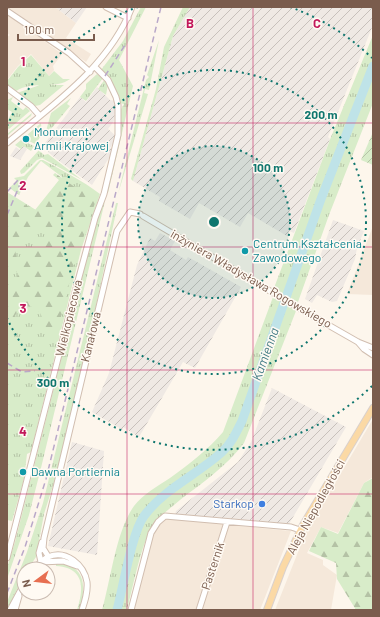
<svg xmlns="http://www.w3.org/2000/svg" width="380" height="617" font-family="Barlow,sans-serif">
<defs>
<pattern id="industrial-furrows" width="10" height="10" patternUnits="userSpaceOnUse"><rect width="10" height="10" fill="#efe9e4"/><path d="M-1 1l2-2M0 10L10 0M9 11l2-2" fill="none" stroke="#c7c0bb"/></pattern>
<pattern id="grass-tufts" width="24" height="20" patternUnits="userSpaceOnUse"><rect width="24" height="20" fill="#d8ecc9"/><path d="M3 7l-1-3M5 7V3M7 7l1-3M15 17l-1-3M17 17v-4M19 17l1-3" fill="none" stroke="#b4c2a5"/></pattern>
<pattern id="forest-firs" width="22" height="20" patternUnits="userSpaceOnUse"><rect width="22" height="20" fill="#d8ecc9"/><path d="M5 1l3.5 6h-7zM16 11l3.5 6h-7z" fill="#b4c2a5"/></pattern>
<pattern id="garden-furrows" width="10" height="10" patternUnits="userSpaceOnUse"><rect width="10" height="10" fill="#d8ecc9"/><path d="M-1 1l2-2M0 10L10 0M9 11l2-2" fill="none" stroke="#b4c2a5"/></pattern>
</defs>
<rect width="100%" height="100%" fill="#fdf6ec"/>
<path fill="#f5e8da" d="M8,7H55L76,23L66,38L91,54L86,62Z
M7,14L62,54L53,66L54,70L49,76L31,54L18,66L7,80V37L10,35L7,33Z
M373,226V295L347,294Z
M373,419V477L364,483L338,533L321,527L307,553L323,560V565L337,575L331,610H275L306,532Z
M167,518L224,524L197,610H132L153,536L162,520Z
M229,525L291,531L260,610H202Z"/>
<path fill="url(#industrial-furrows)" d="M55,7H87L76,23Z
M190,7H373V25L328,137L330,139L294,233L289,231L287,236L248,213L240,227L199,203L190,219L159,201L160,197L133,181L173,36Z
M97,87L110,100L116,101L114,121L108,129L117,137L110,148L114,150L92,185L59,161L48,152L51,148L45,143L80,97L86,102Z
M23,146L27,149L20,160L10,156L16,147L20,150Z
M333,220L364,231L357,248L355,259L337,301L332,302L317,295L312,303L305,299Z
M160,233L175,241L170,250L186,260L188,257L241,287L195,368L183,362L139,437L123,427V430L92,412L109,373L137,265L150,238L155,241Z
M272,388L346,427L289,524L175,514L176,511L238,462L251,442Z
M72,442L104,451L97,555L48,546Z"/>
<path fill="url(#grass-tufts)" d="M141,7H146L119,60L133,86L108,193H107L120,111L124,104L119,103L110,79L101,70L123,41Z
M183,7H190L173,36L133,181L131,179L156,89L164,47Z
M373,35V103L329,215L298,302L274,288L331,137Z
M159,40L149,90L145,89L144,93L148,94L118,194L146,80L149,77L147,75Z
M31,55L49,76L54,71L63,79H70C56,90 33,80 16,91L7,84V81L18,67Z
M97,74L103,78L86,101L80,97L86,89V84Z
M105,79L108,84L106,95L98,89Z
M40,85H64L40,105L35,106L17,93Z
M13,97L11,101L23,110L26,107L30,111L9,129L7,128V122L12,112L7,109V100Z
M71,98L67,104L70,106L51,129L46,131L51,113Z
M32,113L31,116L7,136V134Z
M41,123L42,135L35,144L27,140L29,138L27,135Z
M21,140L34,146L31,151L23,146L21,149L15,145Z
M39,150L44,155L48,154L82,180L42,158L37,160L24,173L21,174L20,171Z
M40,160H43C62,170 83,181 100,194L81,250L31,452L27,454L24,479L12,521L7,520V192L36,210L62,177L41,161L28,177L19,195L7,186L9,188L17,181L14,178L24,176Z
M105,201L41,468L29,515L7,579V568L15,542L95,225Z
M116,203H118L93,320L56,476L44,514L36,557L28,569H24V575L7,610V602L27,552L43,503Z
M273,297L296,311L244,443C226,467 203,482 180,500C171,508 160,515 153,525C141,544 133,587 127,610H102C111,579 116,531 134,506C143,494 158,486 170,478C188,465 209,449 223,432Z
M56,562C86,565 87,587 79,610H77C84,588 85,568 56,566Z"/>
<path fill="url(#forest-firs)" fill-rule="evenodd" d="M55,173L79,190L90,188L98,194L73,268L57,333L53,336C40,330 48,309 28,306C24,305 23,305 19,307L7,334V293H12L18,274L15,270L7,272V199L17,201L35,210L59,180L53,175ZM35,224C58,225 35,265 17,259L15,250L25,239L29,230Z
M373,478V610H356L337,579L336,563L309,551L321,527L338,534L364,483Z"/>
<path fill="url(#garden-furrows)" d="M373,132V165L361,160Z"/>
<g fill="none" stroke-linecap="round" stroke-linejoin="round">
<path stroke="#bfe3e8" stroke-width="9" d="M117,610C123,588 132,532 144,516C164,489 198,474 222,452C231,444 236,433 242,421L321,199L373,66"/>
<g stroke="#d1beb0" stroke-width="7">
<path id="minor" d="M106,7L128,18
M7,11L69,53L90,72
M7,88L31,106L39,115
M7,143C54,104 109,66 132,7
M143,216L302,310L358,342L373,348
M358,342L364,349L373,355
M48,556L43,548L44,538L117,231L130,212L140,214
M7,558L75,292L95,218L104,194L118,135V105L116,97L108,80L95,67
M41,562L63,561L77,566
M41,562L39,553L42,542
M34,569C38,565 43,559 48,557C66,549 84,565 87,582C88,592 85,601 82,610
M10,610L24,584
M15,610L19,596
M131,610L151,533L158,522L165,516L291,527L300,530
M199,610L227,522"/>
</g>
<g stroke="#dad1cd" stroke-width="8">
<path id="major" d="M267,610L283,567L303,525L373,408"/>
</g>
<use href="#minor" stroke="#fff" stroke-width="5"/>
<use href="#major" stroke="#fbd9a5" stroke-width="6"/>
<path stroke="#b9a8c9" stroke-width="1.5" stroke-dasharray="6 4" stroke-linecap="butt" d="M105,76L125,45
M7,192L18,180
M7,215L21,182
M7,297V296
M7,363L22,372L35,371
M7,593L25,547L46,479L161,7"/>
</g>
<path fill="none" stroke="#c2185b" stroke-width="1" stroke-opacity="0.55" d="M127,7V610M253,7V610M7,123H373M7,247H373M7,370H373M7,494H373"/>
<circle cx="214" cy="222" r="76" fill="#0f766e" fill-opacity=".12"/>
<g fill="none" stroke="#0f766e" stroke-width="2" stroke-dasharray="2 4">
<circle cx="214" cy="222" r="76"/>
<circle cx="214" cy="222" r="152"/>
<path d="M372 386A228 228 0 0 1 7 318M7 126A228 228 0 0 1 138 7M290 7A228 228 0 0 1 372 58"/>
</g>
<g fill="#0f9aa8" stroke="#fffaf3" stroke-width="1.5">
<circle cx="26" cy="139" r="4"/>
<circle cx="245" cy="251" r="4"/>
<circle cx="23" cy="472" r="4"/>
</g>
<circle fill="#3f7fe0" stroke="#fffaf3" stroke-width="1.5" cx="262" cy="504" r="4"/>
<g text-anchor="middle" stroke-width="3" stroke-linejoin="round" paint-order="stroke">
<g font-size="12" fill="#0d838f" stroke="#fffaf3" text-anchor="start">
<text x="34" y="136">Monument<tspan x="34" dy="14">Armii Krajowej</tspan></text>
<text x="253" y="248">Centrum Kształcenia<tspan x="253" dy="14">Zawodowego</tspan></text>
<text x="31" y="476">Dawna Portiernia</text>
</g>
<g font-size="12" fill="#7a5c4d" stroke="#fffaf3">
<text transform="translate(251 279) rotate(30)" y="4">inżyniera Władysława Rogowskiego</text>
<text transform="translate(69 318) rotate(-76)" y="4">Wielkopiecowa</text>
<text transform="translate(91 337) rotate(-76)" y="4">Kanałowa</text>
<text transform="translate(316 507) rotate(-61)" y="4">Aleja Niepodległości</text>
<text transform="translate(213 566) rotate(-72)" y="4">Pasternik</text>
</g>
<g font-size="12" fill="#366cbe" stroke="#fffaf3" text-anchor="end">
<text x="254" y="508">Starkop</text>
</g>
<g font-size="13" font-style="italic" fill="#437c86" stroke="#fffaf3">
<text transform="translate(265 354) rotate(-70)" y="5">Kamienna</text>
</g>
</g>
<g font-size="13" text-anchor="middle" font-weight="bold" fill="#c2185b" stroke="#fffaf3" stroke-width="3" stroke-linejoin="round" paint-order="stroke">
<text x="190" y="28">B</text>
<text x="317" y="28">C</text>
<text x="23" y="66">1</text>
<text x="23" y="190">2</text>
<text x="23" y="313">3</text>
<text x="23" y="436">4</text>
</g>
<circle cx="214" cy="222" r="6" fill="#0f766e" stroke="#fffaf3" stroke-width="2"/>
<g font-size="12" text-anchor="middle" font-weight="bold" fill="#0f766e" stroke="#fffaf3" stroke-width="3" stroke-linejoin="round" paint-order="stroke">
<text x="321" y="119">200 m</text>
<text x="268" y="172">100 m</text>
<text x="53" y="387">300 m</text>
</g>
<rect width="380" height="617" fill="none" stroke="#7a5c4d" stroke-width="16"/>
<g transform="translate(36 581) rotate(255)"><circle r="19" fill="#fffaf3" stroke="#cabbb1"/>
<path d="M0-3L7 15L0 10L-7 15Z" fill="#e76f51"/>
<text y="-6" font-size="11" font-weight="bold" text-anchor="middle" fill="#7a5c4d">N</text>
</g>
<path d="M18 34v6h76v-6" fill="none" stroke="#7a5c4d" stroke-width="2"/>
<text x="24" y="34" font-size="12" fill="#7a5c4d" stroke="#fffaf3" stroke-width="3" paint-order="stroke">100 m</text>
</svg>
